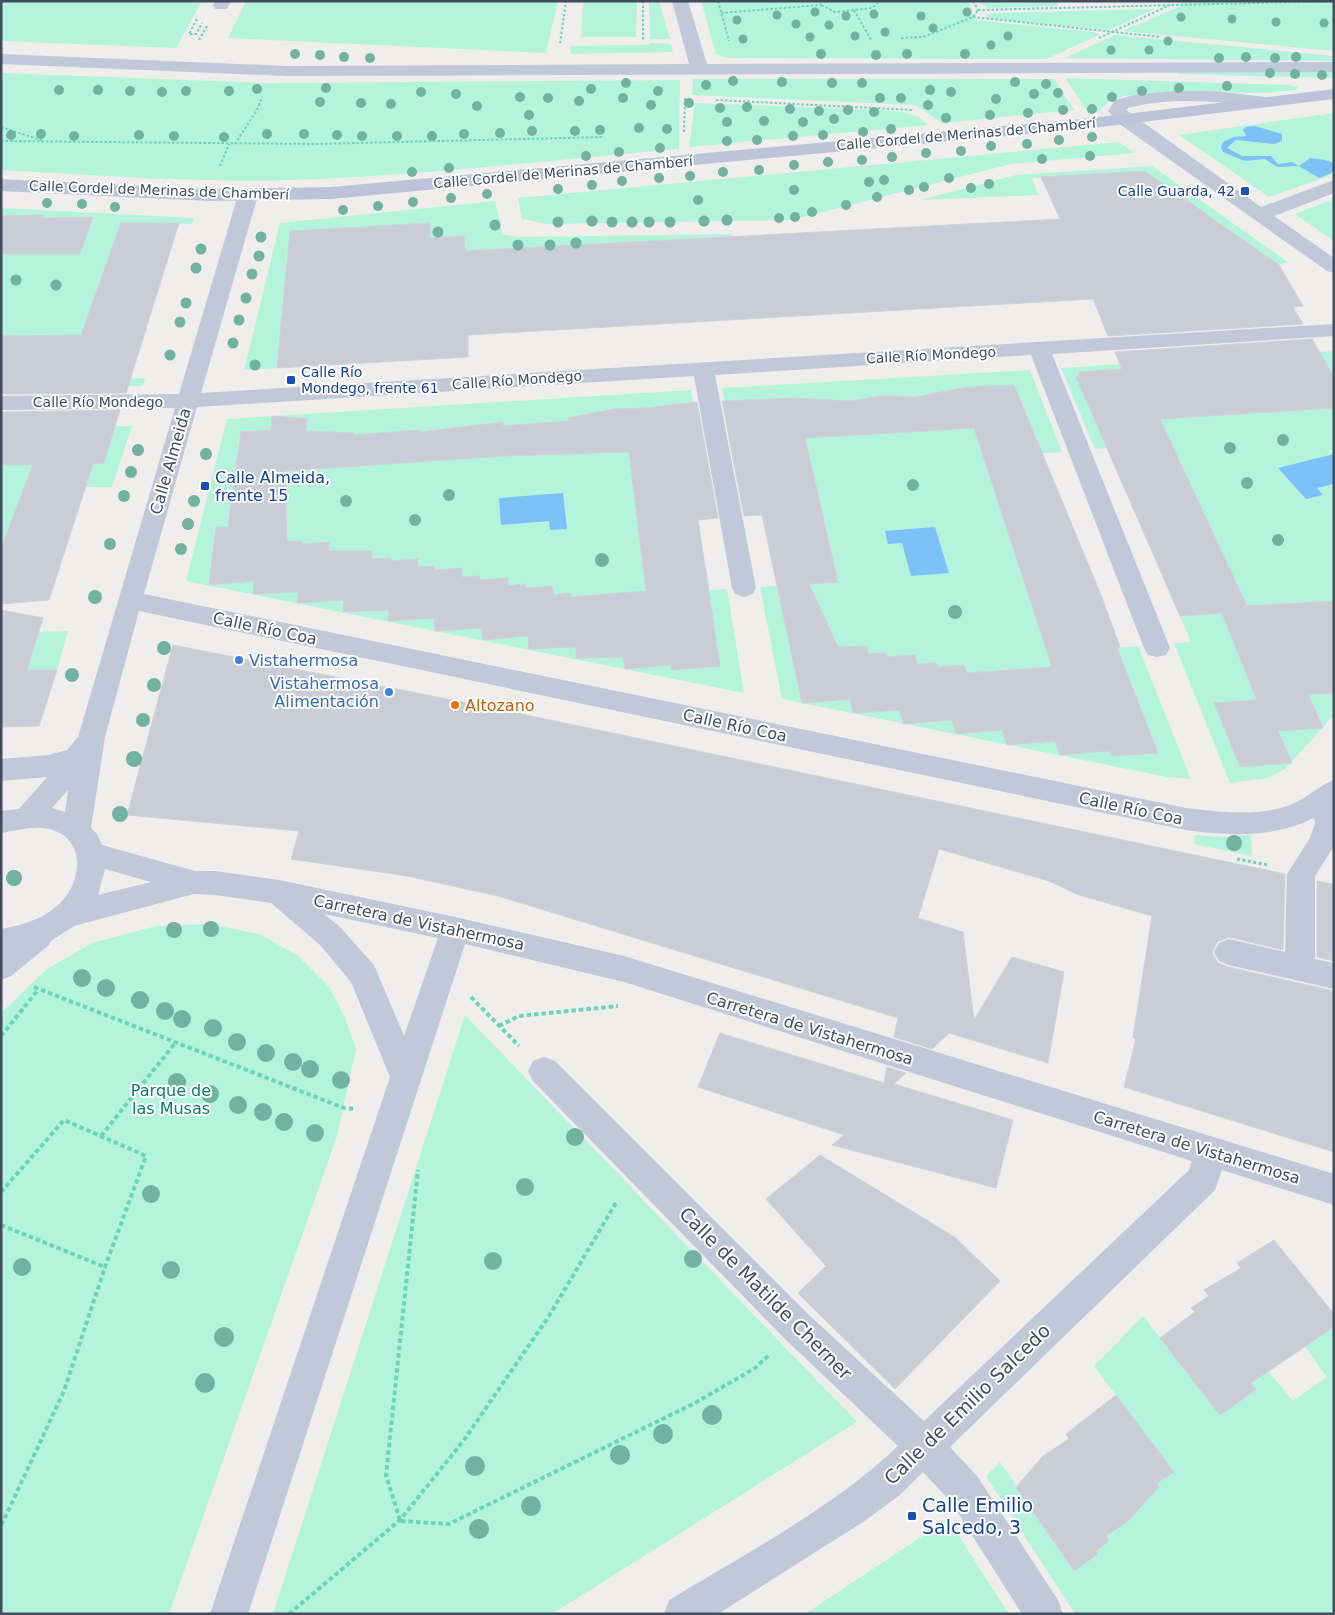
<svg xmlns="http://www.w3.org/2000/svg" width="1335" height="1615" font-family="'DejaVu Sans',sans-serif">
<rect width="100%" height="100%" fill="#f0eded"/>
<path fill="#b5f4dc" d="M1,1H202L176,48L1,41Z
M246,1H558L546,53L228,38Z
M583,1H637L636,37H581Z
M649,1H659L670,39H650Z
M701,1H969L974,20L1094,32L1099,35L1046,59L726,58L716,54Z
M978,1H1056L1058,6L988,8Z
M1181,1H1334V51L1123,31L1183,5Z
M1155,9L1109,30L992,19L985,16L993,13Z
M1115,35L1334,56V61L1065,58Z
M649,43L671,44L673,52L570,54L571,46L649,45Z
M1176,72H1334V78L1179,74Z
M1,73L267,83L680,80L679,149C550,160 421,176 291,180C195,183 98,175 1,170Z
M1065,78L1289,85L1298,87L1296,90L1264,93L1156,92L1124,96L1110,101L1098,112L1088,113Z
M693,79H1054L1074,110L942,123L915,105L692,95Z
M695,103L881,110C899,112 915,111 928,125L689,147Z
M1334,113V174L1269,197L1179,135Z
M1119,142L1135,153L1011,164L791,220L547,224L522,219L518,198Z
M1152,166L1288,262L1279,265L1145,171L1032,178L1038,195L920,200L1016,175Z
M1334,199V241L1295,214Z
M495,201L502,232L505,235L518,237L731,234L732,237L465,251L464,236L430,238V223L291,231L277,368L244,370L280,223Z
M1,208L194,218L192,224L121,223L66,379L145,378L143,386L1,389V251L26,254L80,253L93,218L1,216Z
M1334,351V715L1285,769L1268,778L1230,783L1174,643L1191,642L1180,616L1248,611L1108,448L1095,449L1061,368Z
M1030,370L1062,452L985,456L1050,653L1138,646L1191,779L1167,777L782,699L760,587L838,581L827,534L738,472L722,388Z
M691,390L704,465L645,571L706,567L710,590L727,589L744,693L186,581L227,419Z
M116,426H132L112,487H67L1,556V464L104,463Z
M68,631L57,670L1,671V633Z
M1195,835L1223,837L1251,835L1252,856L1194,844Z
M210,924L259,934L297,955L330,988L345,1018L356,1049L337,1136L169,1614H1V1013L47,969L92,943L156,926Z
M465,1015L857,1422L552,1614H273Z
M1143,1316L1220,1415L1256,1390L1246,1377L1262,1364L1293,1401L1327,1377L1301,1341L1327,1324L1334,1332V1614H1075L986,1476L1000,1462L1074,1571L1097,1554L1096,1551L1109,1541L1106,1536L1128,1521L1140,1508L1138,1503L1159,1488L1157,1483L1174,1472L1094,1366Z
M948,1519L1009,1614H805Z"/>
<path fill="#7cc1f7" d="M1255,126L1282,134V141L1274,144L1236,140L1227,148L1242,156H1271L1278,164L1292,162L1299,166L1310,158L1325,160L1334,163V172L1319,178L1299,166L1277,167L1265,159L1245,161L1223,152L1221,147L1223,142L1234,137L1246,136L1243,130L1246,127Z
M1334,454V484L1317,488L1323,495L1306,499L1278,468Z
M563,493L567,529L550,530L549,521L501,525L499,498Z
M935,527L949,573L911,576L902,543L888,544L885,531Z"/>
<path fill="#cbcdd6" stroke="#d0d1da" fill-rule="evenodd" d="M1145,171L1279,265L1303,306L1293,307L1303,324L1108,336L1093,299L468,335V357L277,368L290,231L430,223V238L464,236L465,251L1060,219L1041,177Z
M44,215L43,218L93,217L80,254H1V216Z
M121,223H179L126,393L1,394V336L81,335Z
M1312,339L1334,377V408L1160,419L1247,606L1334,601V693L1308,694L1323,728L1278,731L1292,763L1240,767L1214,703L1257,700L1222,613L1180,616L1076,377H1079L1078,372L1122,369L1115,352Z
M1014,385L1101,595L1120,647L1117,648L1158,753L1111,756L1109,751L1060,755L1055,741L1007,745L1002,730L956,734L952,720L903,724L900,710L853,713L850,699L802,703L762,515L744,516L722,401L794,398L850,401L880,396L915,397L968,387ZM974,428L1052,667L967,673L964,665L937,667L936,663L917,664L915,655L887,657L885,653L868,654L867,646L838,647L809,584L838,582L805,438Z
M697,402L718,518L698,520L720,666L672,670L671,665L625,669L623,657L576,658V647L529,649L528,636L483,640L482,628L435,631L434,618L388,621L389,610L343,612L344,600L297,603L298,592L253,594L254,581L209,585L216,527H228L241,432L271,430L272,416L307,419L306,431L353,433V435L420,430V432L503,422V426L569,421L568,418L614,409L646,408ZM629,452L646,591L571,597V593L553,595L552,586L525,588V584L508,586V578L480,580V576L462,577V568L434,570L435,566L417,567L418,559L391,561V558L372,559V551H329V542L302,544L301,541L287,542L285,471L504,456Z
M120,410L104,463L93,464L49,600L1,604V548L33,465H1V412Z
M1,610L43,618L27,670H57L39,726L1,727Z
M173,645L493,708L1285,874L1283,950L1229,937L1217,942L1212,953L1218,963L1228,967L1334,991V1152L1124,1087L1136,1039L1133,1037L1152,916L1076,894L1049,881L939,849L918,918L963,932L974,1020L1012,957L1064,972L1048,1063L949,1033L932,1049L894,1037L898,1018L498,896L407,876L291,859L299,831L127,815Z
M1317,881L1334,884V961L1317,957Z
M720,1033L884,1083L887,1067L906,1073L894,1084L1013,1120L996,1188L832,1145L844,1135L698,1087Z
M820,1155L956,1238L1000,1281L895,1389L798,1293L826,1266L766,1199Z
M1274,1240L1334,1314V1327L1251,1383L1256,1390L1220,1415L1160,1338L1195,1312L1191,1308L1209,1296L1204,1290L1241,1268L1237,1263Z
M1116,1395L1174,1472L1157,1483L1159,1487L1128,1521L1106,1536L1109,1541L1096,1551L1098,1554L1074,1571L1016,1487L1043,1456L1069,1439L1066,1434Z"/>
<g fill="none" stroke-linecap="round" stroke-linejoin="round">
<path stroke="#69d6b9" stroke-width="2" stroke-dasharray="2.5 2" stroke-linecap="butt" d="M643,1V40
M718,1L729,41
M820,1L821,5L835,12L872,8L880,1
M973,1L978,10
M854,10L871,40
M978,10L1334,1
M721,13L821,5
M973,17L1161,37
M197,19L189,34H196L202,23
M901,38L923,37L973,17L978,10
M1099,38L1170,5
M199,40L207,26
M560,43L566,1
M716,100L914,110
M1,127L44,141
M684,132L685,98
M1,141L316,144L604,137
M235,144L257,110L262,97
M220,166L229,144"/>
<path stroke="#69d6b9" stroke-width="3" stroke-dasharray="3 2.5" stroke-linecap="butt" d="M1237,859L1268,865"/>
<path stroke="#69d6b9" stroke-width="4" stroke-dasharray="4.5 3" stroke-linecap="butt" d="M34,987L344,1108L355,1109
M471,997L519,1046
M499,1026L519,1016L618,1006
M1,1036L38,990
M101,1136L176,1042
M1,1192L64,1120L146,1156L105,1267L64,1391L1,1526
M1,1225L105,1267
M400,1520L386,1475L418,1170
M401,1521L449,1524L695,1403L755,1368L769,1355
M289,1614L400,1520L464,1440L549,1316L617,1201"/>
<path fill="#c1c8d7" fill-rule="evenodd" d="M215,1H231L227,9H215L213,5Z
M672,1H688L707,64L1334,62V72L287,76L1,64V54L287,66L689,64Z
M1175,91H1213L1274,98L1277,102L1274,106L1268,107C1222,102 1174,96 1128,108L1126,110L1261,207L1334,180V193L1274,216L1334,258V273L1327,271L1118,123L1108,111L1115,100L1138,94Z
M248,189L255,191L258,195L201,393L1334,324V336L1052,354L1170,648L1166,655L1157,657L1148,655L1144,648L1031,355L715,375L756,588L753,594L744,597L735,594L732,588L694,376L197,407L144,594L1186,808C1219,812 1258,817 1290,805C1306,799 1318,786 1334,780V846L1315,876V959L1334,963V989L1229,965L1219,961L1214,952L1219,943L1229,939L1285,952L1287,874L1310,838L1315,823L1314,818C1274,838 1229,836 1186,830L139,611L105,737L91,828L97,834L102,845L195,871H215L279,880L455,917L624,956L1334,1174V1205L1222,1170L1215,1190L950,1447L977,1476L1058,1600L1063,1614H1022L951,1502L923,1472L900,1495L863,1522L718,1614H664L669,1600C745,1554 834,1507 898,1446L785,1339L533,1081L528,1071L533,1061L544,1057L555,1061L809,1315L924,1421L1189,1170L1192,1161L624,982L465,944L248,1614H210L390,1077L351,982L320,945L271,903L215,895L194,894L74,926L51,941L49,945L11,976L1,980V929C21,925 41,920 57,906C85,882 87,833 43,828C30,827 14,831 1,833V811L19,809L47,777L1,781V759L48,755L67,750L78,737L175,408L1,410V396L179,394L238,195L241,191ZM68,790L65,812L52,808ZM105,869L151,882L98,895ZM324,914L438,938L404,1036L374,965L340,927Z"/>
<path fill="#bdc4d9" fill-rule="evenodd" d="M1334,89V99L1092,128L331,199L209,201L1,191V179L209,189L331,187L1092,118Z"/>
</g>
<g fill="#72b2a0">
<circle cx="815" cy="12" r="4.5"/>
<circle cx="967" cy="12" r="4.5"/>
<circle cx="874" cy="14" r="4.5"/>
<circle cx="777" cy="15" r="4.5"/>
<circle cx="846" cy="16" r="4.5"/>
<circle cx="921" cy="16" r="4.5"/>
<circle cx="1181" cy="17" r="4.5"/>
<circle cx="1232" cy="19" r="4.5"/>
<circle cx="737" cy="20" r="4.5"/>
<circle cx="1276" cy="22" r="4.5"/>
<circle cx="1324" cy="23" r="4.5"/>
<circle cx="796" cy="24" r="4.5"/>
<circle cx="829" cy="25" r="4.5"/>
<circle cx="933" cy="28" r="4.5"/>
<circle cx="885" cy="32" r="4.5"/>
<circle cx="855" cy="36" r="4.5"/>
<circle cx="1008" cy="36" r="4.5"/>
<circle cx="810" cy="37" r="4.5"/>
<circle cx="743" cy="39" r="4.5"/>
<circle cx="1168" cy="41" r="4.5"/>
<circle cx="991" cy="45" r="4.5"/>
<circle cx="1111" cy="50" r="4.5"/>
<circle cx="1149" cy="50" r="4.5"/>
<circle cx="295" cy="54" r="5"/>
<circle cx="821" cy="54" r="5"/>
<circle cx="907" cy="54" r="5"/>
<circle cx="965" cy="54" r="5"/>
<circle cx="320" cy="55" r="5"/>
<circle cx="876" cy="55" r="5"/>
<circle cx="344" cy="57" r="5"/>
<circle cx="1246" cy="57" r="5"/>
<circle cx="1296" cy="57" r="5"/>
<circle cx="370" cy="58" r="5"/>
<circle cx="1219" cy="58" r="5"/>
<circle cx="1275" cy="58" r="5"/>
<circle cx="1270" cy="73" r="5"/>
<circle cx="1295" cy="74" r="5"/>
<circle cx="1322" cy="75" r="5"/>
<circle cx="733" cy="81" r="5"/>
<circle cx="782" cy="82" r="5"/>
<circle cx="1015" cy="82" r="5"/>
<circle cx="626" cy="83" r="5"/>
<circle cx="832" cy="83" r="5"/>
<circle cx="862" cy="83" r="5"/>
<circle cx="1046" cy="84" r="5"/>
<circle cx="706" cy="85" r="5"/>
<circle cx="1227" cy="86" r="5"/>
<circle cx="326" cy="88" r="5"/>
<circle cx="1179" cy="88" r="5"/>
<circle cx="257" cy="89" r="5"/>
<circle cx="591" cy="89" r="5"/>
<circle cx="59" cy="90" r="5"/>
<circle cx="98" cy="90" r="5"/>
<circle cx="930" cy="90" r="5"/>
<circle cx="130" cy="91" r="5"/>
<circle cx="186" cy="91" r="5"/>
<circle cx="229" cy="91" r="5"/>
<circle cx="658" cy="91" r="5"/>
<circle cx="1142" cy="91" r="5"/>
<circle cx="162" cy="92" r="5"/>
<circle cx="421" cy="92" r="5"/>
<circle cx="951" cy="92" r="5"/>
<circle cx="1058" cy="93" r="5"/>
<circle cx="456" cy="94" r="5"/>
<circle cx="1034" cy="94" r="5"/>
<circle cx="520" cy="97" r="5"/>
<circle cx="1112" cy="97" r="5"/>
<circle cx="548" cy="98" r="5"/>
<circle cx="623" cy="98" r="5"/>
<circle cx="880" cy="98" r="5"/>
<circle cx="901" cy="98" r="5"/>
<circle cx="996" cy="99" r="5"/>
<circle cx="579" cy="101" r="5"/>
<circle cx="320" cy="102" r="5"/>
<circle cx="361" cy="103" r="5"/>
<circle cx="689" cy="103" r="5"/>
<circle cx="391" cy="104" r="5"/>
<circle cx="651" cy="105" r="5"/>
<circle cx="928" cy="105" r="5"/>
<circle cx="477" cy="106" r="5"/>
<circle cx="747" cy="107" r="5"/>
<circle cx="720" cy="108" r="5"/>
<circle cx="790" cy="109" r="5"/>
<circle cx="1092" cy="109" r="5"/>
<circle cx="848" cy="110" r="5"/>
<circle cx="1063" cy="110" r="5"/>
<circle cx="819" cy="111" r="5"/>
<circle cx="874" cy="112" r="5"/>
<circle cx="1028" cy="113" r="5"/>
<circle cx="529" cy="115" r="5"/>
<circle cx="990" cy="115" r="5"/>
<circle cx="946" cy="118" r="5"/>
<circle cx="834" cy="119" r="5"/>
<circle cx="764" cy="121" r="5"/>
<circle cx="727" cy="122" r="5"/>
<circle cx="803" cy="122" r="5"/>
<circle cx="639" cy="128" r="5"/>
<circle cx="667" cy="129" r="5"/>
<circle cx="891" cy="129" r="5"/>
<circle cx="600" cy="130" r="5"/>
<circle cx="532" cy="131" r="5"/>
<circle cx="575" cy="131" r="5"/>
<circle cx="863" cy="132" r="5"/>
<circle cx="500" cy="133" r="5"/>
<circle cx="41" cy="134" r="5"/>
<circle cx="267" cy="134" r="5"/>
<circle cx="304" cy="134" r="5"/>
<circle cx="464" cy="134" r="5"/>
<circle cx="11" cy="135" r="5"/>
<circle cx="139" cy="135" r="5"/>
<circle cx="337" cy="135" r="5"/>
<circle cx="823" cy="135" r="5"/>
<circle cx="74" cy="136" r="5"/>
<circle cx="174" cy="136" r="5"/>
<circle cx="362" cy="136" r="5"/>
<circle cx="397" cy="136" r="5"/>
<circle cx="432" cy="136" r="5"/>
<circle cx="793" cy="136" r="5"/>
<circle cx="224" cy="137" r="5"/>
<circle cx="1092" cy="137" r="5"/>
<circle cx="757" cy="140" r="5"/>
<circle cx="1059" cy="140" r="5"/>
<circle cx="727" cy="141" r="5"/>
<circle cx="1027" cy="144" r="5"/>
<circle cx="991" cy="146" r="5"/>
<circle cx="660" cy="148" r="5"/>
<circle cx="961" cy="151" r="5"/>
<circle cx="619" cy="152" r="5"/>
<circle cx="926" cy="153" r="5"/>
<circle cx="586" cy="156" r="5"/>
<circle cx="1090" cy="156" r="5"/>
<circle cx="892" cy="157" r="5"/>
<circle cx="1042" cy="159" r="5"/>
<circle cx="862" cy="160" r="5"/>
<circle cx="828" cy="162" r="5"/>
<circle cx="794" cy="165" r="5"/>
<circle cx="449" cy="168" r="5"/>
<circle cx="759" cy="170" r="5"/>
<circle cx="412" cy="172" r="5"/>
<circle cx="723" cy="172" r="5"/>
<circle cx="690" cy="176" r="5"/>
<circle cx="659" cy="178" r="5"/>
<circle cx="949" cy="178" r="5"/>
<circle cx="884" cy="180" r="5"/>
<circle cx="622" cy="181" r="5"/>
<circle cx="869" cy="182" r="5"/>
<circle cx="989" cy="184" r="5"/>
<circle cx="592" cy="185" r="5"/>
<circle cx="924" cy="187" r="5"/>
<circle cx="971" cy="188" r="5"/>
<circle cx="558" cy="189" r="5"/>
<circle cx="794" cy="190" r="5"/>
<circle cx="909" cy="190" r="5"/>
<circle cx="487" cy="194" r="5"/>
<circle cx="877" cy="197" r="5"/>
<circle cx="451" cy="198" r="5"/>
<circle cx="698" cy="200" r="5"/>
<circle cx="413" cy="202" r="5"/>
<circle cx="47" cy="203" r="5"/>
<circle cx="82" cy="204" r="5"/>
<circle cx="846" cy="205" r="5"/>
<circle cx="378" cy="206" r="5"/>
<circle cx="115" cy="207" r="5"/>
<circle cx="343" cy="210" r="5"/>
<circle cx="812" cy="212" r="5"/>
<circle cx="795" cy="217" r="5"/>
<circle cx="779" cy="218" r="5"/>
<circle cx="727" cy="220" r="5.5"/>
<circle cx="592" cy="221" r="5.5"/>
<circle cx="704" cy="221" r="5.5"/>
<circle cx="558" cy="222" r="5.5"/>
<circle cx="612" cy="222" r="5.5"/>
<circle cx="632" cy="222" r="5.5"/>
<circle cx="649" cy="222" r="5.5"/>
<circle cx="670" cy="222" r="5.5"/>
<circle cx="495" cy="225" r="5.5"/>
<circle cx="438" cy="232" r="5.5"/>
<circle cx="261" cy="237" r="5.5"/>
<circle cx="576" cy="243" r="5.5"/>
<circle cx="518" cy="245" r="5.5"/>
<circle cx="550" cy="245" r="5.5"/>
<circle cx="201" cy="249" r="5.5"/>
<circle cx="259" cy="256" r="5.5"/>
<circle cx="196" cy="268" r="5.5"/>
<circle cx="252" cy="274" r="5.5"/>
<circle cx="16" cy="280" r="5.5"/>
<circle cx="56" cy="285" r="5.5"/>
<circle cx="246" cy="298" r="5.5"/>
<circle cx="186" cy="303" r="5.5"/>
<circle cx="239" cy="320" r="5.5"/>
<circle cx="180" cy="322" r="5.5"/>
<circle cx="233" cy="343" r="5.5"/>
<circle cx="170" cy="355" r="5.5"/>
<circle cx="255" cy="365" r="5.5"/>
<circle cx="1283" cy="440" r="6"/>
<circle cx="1230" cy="448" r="6"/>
<circle cx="138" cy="450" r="6"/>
<circle cx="206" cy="454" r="6"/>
<circle cx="131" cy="472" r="6"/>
<circle cx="1247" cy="483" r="6"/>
<circle cx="913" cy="485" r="6"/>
<circle cx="449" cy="495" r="6"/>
<circle cx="124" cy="496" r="6"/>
<circle cx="194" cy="501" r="6"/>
<circle cx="346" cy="501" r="6"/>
<circle cx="415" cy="520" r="6"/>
<circle cx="188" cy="524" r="6"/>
<circle cx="1278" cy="540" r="6"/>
<circle cx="110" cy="544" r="6"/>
<circle cx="181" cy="549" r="6"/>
<circle cx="602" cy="560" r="7"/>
<circle cx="95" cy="597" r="7"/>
<circle cx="955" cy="612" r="7"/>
<circle cx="164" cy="648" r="7"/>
<circle cx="72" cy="675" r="7"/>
<circle cx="154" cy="685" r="7"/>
<circle cx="143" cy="720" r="7"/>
<circle cx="134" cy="759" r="8"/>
<circle cx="120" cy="814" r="8"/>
<circle cx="1234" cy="843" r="8"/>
<circle cx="14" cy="878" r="8"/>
<circle cx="211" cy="929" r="8"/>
<circle cx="174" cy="930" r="8"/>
<circle cx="82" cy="978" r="9"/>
<circle cx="106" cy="988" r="9"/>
<circle cx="140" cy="1000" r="9"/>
<circle cx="165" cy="1011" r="9"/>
<circle cx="182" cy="1019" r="9"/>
<circle cx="213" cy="1028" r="9"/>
<circle cx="237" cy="1042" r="9"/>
<circle cx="266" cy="1053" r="9"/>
<circle cx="293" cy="1062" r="9"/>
<circle cx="310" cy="1069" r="9"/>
<circle cx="341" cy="1080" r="9"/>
<circle cx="177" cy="1082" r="9"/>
<circle cx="210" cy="1094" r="9"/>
<circle cx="238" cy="1105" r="9"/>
<circle cx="263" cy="1112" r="9"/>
<circle cx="284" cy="1122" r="9"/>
<circle cx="315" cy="1133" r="9"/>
<circle cx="575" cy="1137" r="9"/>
<circle cx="525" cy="1187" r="9"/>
<circle cx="151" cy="1194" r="9"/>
<circle cx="693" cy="1259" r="9"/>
<circle cx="493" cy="1261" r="9"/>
<circle cx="22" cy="1267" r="9"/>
<circle cx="171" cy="1270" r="9"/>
<circle cx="224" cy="1337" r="10"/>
<circle cx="205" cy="1383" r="10"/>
<circle cx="712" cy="1415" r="10"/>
<circle cx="663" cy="1434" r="10"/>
<circle cx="620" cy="1455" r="10"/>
<circle cx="475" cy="1466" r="10"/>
<circle cx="531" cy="1506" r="10"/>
<circle cx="479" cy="1529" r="10"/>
</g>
<g fill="#1a4fb4" stroke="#fff" stroke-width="2">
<rect x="1240" y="186" width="10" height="10" rx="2.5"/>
<rect x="286" y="375" width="10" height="10" rx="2.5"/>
<rect x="200" y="481" width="10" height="10" rx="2.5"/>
<rect x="907" y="1511" width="10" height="10" rx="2.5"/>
</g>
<g fill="#3f7fe0" stroke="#fff" stroke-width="2">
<circle cx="239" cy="660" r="5"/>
<circle cx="389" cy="692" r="5"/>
</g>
<circle fill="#e8710a" stroke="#fff" stroke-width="2" cx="455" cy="705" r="5"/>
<g text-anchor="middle" stroke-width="4" stroke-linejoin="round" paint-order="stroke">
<g font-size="14" fill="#434b5d" stroke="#fff">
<text transform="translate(966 134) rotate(-5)" y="5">Calle Cordel de Merinas de Chamberí</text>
<text transform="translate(563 172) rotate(-5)" y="5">Calle Cordel de Merinas de Chamberí</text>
<text transform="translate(159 190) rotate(2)" y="5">Calle Cordel de Merinas de Chamberí</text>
<text transform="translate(931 355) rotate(-3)" y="5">Calle Río Mondego</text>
<text transform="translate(517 380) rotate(-4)" y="5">Calle Río Mondego</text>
<text x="98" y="407">Calle Río Mondego</text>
</g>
<g font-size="14" fill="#164399" stroke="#fff" text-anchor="end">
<text x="1235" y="196">Calle Guarda, 42</text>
<text x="301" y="377" text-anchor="start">Calle Río<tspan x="301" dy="16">Mondego, frente 61</tspan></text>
</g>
<g font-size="16" fill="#434b5d" stroke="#fff">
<text transform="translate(170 461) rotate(-74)" y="6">Calle Almeida</text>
<text transform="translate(265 628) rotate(12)" y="6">Calle Río Coa</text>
<text transform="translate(735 725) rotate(12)" y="6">Calle Río Coa</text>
<text transform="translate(1131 808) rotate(12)" y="6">Calle Río Coa</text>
<text transform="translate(419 922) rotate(12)" y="6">Carretera de Vistahermosa</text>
<text transform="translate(810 1028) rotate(17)" y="6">Carretera de Vistahermosa</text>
<text transform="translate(1197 1147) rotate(17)" y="6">Carretera de Vistahermosa</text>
</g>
<g font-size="16" fill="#164399" stroke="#fff" text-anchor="start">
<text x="215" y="483">Calle Almeida,<tspan x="215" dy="18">frente 15</tspan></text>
</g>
<g font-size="16" fill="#366cbe" stroke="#fff" text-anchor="start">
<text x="249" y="666">Vistahermosa</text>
<text x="379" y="689" text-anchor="end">Vistahermosa<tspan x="379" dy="18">Alimentación</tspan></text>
</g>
<g font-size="16" fill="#c56008" stroke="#fff" text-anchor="start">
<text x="465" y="711">Altozano</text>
</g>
<g font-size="16" fill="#0b8161" stroke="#fff">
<text x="171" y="1096">Parque de<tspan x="171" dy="18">las Musas</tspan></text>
</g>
<g font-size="19" fill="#434b5d" stroke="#fff">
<text transform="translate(766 1293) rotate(45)" y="7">Calle de Matilde Cherner</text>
<text transform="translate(967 1404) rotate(-44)" y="7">Calle de Emilio Salcedo</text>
</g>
<g font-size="19" fill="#164399" stroke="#fff" text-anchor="start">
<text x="922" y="1512">Calle Emilio<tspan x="922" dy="22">Salcedo, 3</tspan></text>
</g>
</g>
<rect width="1335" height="1615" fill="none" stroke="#434b5d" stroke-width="5"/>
</svg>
